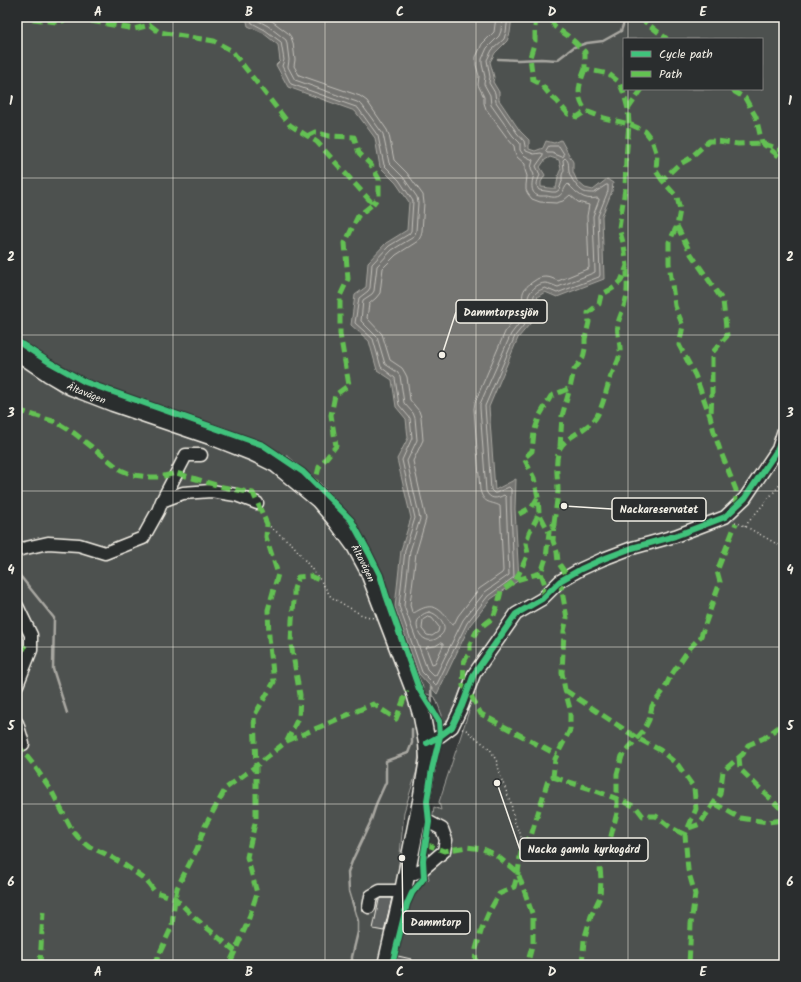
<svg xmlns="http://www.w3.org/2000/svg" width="801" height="982" font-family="Kalam,sans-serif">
<rect width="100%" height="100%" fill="#363939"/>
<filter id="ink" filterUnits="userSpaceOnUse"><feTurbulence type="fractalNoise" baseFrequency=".025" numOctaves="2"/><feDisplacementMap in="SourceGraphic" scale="8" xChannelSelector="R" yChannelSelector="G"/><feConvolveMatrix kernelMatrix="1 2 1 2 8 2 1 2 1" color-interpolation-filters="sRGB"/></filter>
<g filter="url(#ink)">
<path fill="#4e514f" stroke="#a1a19c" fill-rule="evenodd" d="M17,17H784V965H394L411,893L429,879L427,869L447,855L432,820L434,807L441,810L439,802L469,711L466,709L442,737V715L435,697L424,693L371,552L355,521L319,482L289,457L251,439L225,428L106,388L81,376L35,351L17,336ZM624,39H762V89H624Z
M17,362L64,394L215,447L265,468L305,495L336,533L363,574L421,735L417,770L404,812L396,896L378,965H17Z"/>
<path fill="#757572" stroke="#a8a7a1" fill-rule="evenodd" d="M246,17H512L510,33L507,41L495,53L490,62L494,77L493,82L499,92V100L520,131L529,140V149L535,151L543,148L546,141L554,143L561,140L573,162V172L577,181L585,188L593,190L607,179L613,183L612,191L602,216L604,279L557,297L545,292L537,297L547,310L534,319L518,338L489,407L495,490L516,479L515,509L519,580L491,599L470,625L437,694L419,674L395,607L401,550L411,518L397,459L408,438L406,419L396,407L392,380L377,370L369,341L351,325L355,295L366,287L368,262L386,243L407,230L409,202L396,183L380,167L375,138L355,111L288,87L276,65L280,61L278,45L263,33L248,26ZM550,157L559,160L561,169C557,175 558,181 556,188C551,189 546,187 541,187V182L545,175L540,167L545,160Z"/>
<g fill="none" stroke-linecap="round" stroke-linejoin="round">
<path stroke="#c1bfb9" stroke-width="1" d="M250,17L252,23L265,30L281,42L284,60L282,66L291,84L356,107L358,108L378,136L384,165L399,180L413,201L411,231L409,234L389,246L372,264L370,288L368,291L359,298L355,323L373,339L381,367L395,378L399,405L410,418L412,438L402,460L415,518L405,550L399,606L422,672L435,685L437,684L467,623L488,596L514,577L511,509V489L509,487L496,493H494L491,490L485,406L515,336L531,316L540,309C539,306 537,304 535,301C530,294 540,290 545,288L557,293L599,277L600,275L598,216L608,191V185H606L594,193C591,193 587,193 584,192C578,189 571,179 569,172C568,166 570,162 565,158L563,160L564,170L562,175V181L559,190L556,192H552L539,190C535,185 538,180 540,175L536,166L543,156V154L541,153L534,154L526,151L524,141L517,133L496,102L495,93L489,83L490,77L487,60L492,50L504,39L506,32L508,17
M256,17L257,20L268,26L286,40L287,44L289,60L288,67L295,80L357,102L362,105L383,134L389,163L403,177L417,197L418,203L416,231L415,234L412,238L392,250L377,266L374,291L372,294L363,300L361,321L377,337L385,364L397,372L400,376L404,403L413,413L415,418L417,440L407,461L420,519L410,551L404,606L427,669L434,676L436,675L463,620L485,592L509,575L506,497L504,495C497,499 490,500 486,491L480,408V404L511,334L527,313L533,308C532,305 529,303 528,300C527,292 538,283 545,283C550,283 554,286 558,287L593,273L595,272L593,216L599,200V199L597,198C583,201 577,193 568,184C564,187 564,193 559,196C555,198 551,197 547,196C545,196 542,196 540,196C530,195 531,183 534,175L531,168L533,160L525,156L522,153L520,150V143L513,136L491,105L490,95L484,84L485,77L482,64V59L487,48L499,36L501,31L502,17
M264,17L272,21L288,33L291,37L293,43L295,60L294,66L299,75L360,96L367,101L387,130L389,135L394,160L407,173L423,195L424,203L422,231L421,236L418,241L396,255L383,268L380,293L376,298L369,304L367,318L382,334L390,360L402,368L405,373L407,377L410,400L419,411L421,417L423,440L413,461L426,519L416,553L410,605L412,612L414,613C428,604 436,604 447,618C449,620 450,623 452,625L454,624L458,616L479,589L502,573L503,571L500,506C491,501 484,505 480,490L474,409L475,402L505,332L524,307C521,293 522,289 534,281C538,278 541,277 546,277C550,277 554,279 558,281L587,269L589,268L587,216L589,205L578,202L570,195L563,201L556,203L540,202L532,199L528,194L526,190V185L527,176L525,170V164L517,157L515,152L514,146L508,139L486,109L484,103V97L478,85L479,76L476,65V57L482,44L494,32L496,17
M549,146H559L564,154V156L562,157L552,153H547L546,151Z
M429,612C438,613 450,627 441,635C423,654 404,617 429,612Z
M428,617L432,618L439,627L438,632L432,636L427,635L422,629L423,620Z
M441,643L443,644V646L435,663L432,664L426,648L427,647L435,646Z"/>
<path stroke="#a8a7a1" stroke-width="2.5" d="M498,59L518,60L541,59L557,60L574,47L587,43L603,41L621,31L625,19L630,17
M17,572L54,618L53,669L67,713
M431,688L432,706
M352,965V957L358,932V921L349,891L348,872L353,859L370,823L377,802L386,782V761L408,753L412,743V729"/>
</g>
<path fill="#616362" stroke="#f4f1e8" d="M382,898H392L384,931L373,929L379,900Z
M398,956L411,959L409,965H396Z"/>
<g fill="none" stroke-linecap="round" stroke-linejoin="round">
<g stroke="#f4f1e8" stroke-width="15">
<path id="minor" d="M162,501L183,493L211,491L236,495L257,503
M17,550L48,543L79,545L105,553L143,538L158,511L162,501L186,455H201
M17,606L31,635V650L17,685
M17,723L23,744
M427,743L440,736L452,727L462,706L474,674L516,614L542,599L560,581L581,569L603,559L632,548L675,536L725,517L745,498L778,449L784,430
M406,877L423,869L444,851L446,840L442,829L429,822L418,819
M369,907L371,896L380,891H403"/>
</g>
<g stroke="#f4f1e8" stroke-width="19">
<g id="major">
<path id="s1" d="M17,352L48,373L72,387L113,403L213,437L254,453L276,464L319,500L336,520L355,546L368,570L414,690L422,717L427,743L428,759L421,801L403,891L386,965"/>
</g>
</g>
<path stroke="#f4f1e8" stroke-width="1.5" stroke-dasharray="1 3" stroke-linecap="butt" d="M735,522L745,526L784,548
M267,524L273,529L293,545L321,581L331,597L362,615L374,618
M745,526L784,480
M462,729L466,730L490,749L497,762L501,778L511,803L514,821L520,833L523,845"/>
<use href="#minor" stroke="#2a2d2e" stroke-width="12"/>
<use href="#major" stroke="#2a2d2e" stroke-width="16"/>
<path stroke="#63c152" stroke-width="5" stroke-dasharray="10 5" stroke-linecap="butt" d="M17,17L57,22L75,18L134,29L150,25L159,32L214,41L232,51L290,125L317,142L373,204L358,216L345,243L348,279L340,296V334L349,385L335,395L331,415L336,446L319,467L315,484
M536,17L535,27V41L530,57L533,80L541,84L550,95L557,101L568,114L577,117L586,111L604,118L629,124L645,131L652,140L657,155L656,171L662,180
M639,17L667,39
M585,69C579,85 575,96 586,111
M733,89L735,92L745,98L756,117L762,143L784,160
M628,109L642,89
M307,136L315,132L329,136L354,137L359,153L371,165L379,179V196L373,204
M677,226L691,254L723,301L727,336L712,353V393L711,414
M17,410L56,422L74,433L121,470L133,475L150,477H160L176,473L223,487L253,493L267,524L266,537L278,574L268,610L269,637L274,682L254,716L256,766V819L247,857L257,893L247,924L229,965
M560,447L562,416L570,388
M736,507V490L720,450L714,432L710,416L695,375L679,345L683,326L675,306L669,263V242L677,226L680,210L677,197L662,180L678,165L689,159L709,141H718L738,144L762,143L784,151
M519,514L532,507L538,497
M551,523L554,524L553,541L557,552L558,562L568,577
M554,524C555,513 557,502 558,491C558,477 554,461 560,448C566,437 586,430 595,419C603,408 606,389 611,376C614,369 619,361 620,353C621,343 616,334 618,323C620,316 623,310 625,303C628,292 627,281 627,270
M541,573L516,580L501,591L498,604L493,618L477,630L470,644V651L464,662L463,686L468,690L481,714L557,755
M516,580L528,554L526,543L529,533L539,513
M543,598L545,585L541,573L546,558L549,532L539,513L538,497L534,478L524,458L532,451L534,432L540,415L551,396L570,388L574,370L583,358L585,349V339L589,322L588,313L599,304L601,295L615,287L621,281L627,266L624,246L619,228L625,189L626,159L629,124L628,109L624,94L619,82L609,74L585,69V52L576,43L568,36L555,27L550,17
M17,645L31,650
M17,681L19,679
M565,690L637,738L660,750L678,765L694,788L696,809L685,835L688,870L695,894L691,924L689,965
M287,741L373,704L396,719L407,691
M17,744L33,764L51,790L72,830L78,837L90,847L108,855L123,864L146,880L155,892L175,898L195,918L235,951
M739,757L740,769L779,807L784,809
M553,777L588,788L620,800L636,807L643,816H656L670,827L685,835
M714,803L740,818L768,822L784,820
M689,828L700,824L720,794L723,771L743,754L748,745L764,738L784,723
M425,844L444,851L467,847L483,849L496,855L518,873L533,916V943L527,965
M40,965L43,912
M152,965L157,959L172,926L175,898L177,888L197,849L205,826L226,788L256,766L287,741L299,716L300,695L291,644L292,620L294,601V589L298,577L310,576L321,581
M475,965L476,949L482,928L489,912L499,894L514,887L518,873L520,857L523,845L531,836L548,780L553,777L555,759L570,730V709L565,690L562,673L564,631L567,618L560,581
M582,965L584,940L591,916L600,897L601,879L599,855L610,840L617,813V774L622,756L644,730L649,720L652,706L664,690L670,677L689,649L701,636L720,582L717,571L736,523"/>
<g stroke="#2a2d2e" stroke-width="8">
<path id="cycleway" d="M17,341L49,362L85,382L263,445L303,472L351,520L369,553L380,575L386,595L419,689L439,721L440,736L432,769L427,801L429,822L423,860L424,878L412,893L407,904L392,965
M427,743L440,736L452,727L462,706L474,674L516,614L542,599L560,581L581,569L603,559L632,548L675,536L725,517L745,498L778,449L784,430"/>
</g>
<use href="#cycleway" stroke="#40c37c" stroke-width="6"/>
</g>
</g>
<path fill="none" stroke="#f4f1e8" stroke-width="1" stroke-opacity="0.55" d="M173,17V965M325,17V965M476,17V965M628,17V39M628,89V965M17,178H784M17,335H784M17,491H784M17,647H784M17,804H784"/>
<g text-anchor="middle" stroke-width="3.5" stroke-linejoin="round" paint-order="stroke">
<g font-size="10" fill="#f4f1e8" stroke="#2a2d2e">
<text dy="4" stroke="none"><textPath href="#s1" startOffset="81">Ältavägen</textPath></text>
<text dy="4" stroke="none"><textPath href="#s1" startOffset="417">Ältavägen</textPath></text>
</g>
</g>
<path fill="none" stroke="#f4f1e8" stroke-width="1.5" d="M442 355L456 312M564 506L612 509M497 783L520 850M402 858L403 923"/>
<g fill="#f4f1e8" stroke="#2a2d2e" stroke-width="1.5">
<circle cx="442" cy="355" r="4"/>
<circle cx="564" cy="506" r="4"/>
<circle cx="497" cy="783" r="4"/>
<circle cx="402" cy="858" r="4"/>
</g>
<g fill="#2a2d2e" stroke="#f4f1e8" stroke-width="1.5">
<rect x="456" y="300" width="91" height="23" rx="4"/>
<rect x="612" y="498" width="94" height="23" rx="4"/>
<rect x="520" y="838" width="128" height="23" rx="4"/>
<rect x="403" y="911" width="67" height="23" rx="4"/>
</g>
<g font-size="11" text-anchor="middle" font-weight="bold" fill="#f4f1e8">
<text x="501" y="316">Dammtorpssjön</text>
<text x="659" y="513">Nackareservatet</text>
<text x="584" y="853">Nacka gamla kyrkogård</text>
<text x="436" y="926">Dammtorp</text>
</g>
<rect width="801" height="982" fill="none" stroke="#2a2d2e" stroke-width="44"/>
<rect x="623" y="38" width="140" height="52" fill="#2a2d2e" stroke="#7b7b78"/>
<rect x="631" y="51" width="20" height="6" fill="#40c37c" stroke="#7b7b78"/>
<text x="659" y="58" font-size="12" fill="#f4f1e8">Cycle path</text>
<rect x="631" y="71" width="20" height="6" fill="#63c152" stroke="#7b7b78"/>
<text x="659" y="78" font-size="12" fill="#f4f1e8">Path</text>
<rect x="22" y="22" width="757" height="938" fill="none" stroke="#f4f1e8" stroke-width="1.5"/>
<g font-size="13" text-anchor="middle" font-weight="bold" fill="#f4f1e8">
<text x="98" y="16">A</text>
<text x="249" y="16">B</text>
<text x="400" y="16">C</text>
<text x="552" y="16">D</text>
<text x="703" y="16">E</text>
<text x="11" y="105">1</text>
<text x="790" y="105">1</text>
<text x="11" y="261">2</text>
<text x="790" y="261">2</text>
<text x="11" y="417">3</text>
<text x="790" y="417">3</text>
<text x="11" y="574">4</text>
<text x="790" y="574">4</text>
<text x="11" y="730">5</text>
<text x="790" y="730">5</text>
<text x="11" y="886">6</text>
<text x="790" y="886">6</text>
<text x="98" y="976">A</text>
<text x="249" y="976">B</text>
<text x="400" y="976">C</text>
<text x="552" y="976">D</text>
<text x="703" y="976">E</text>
</g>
</svg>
